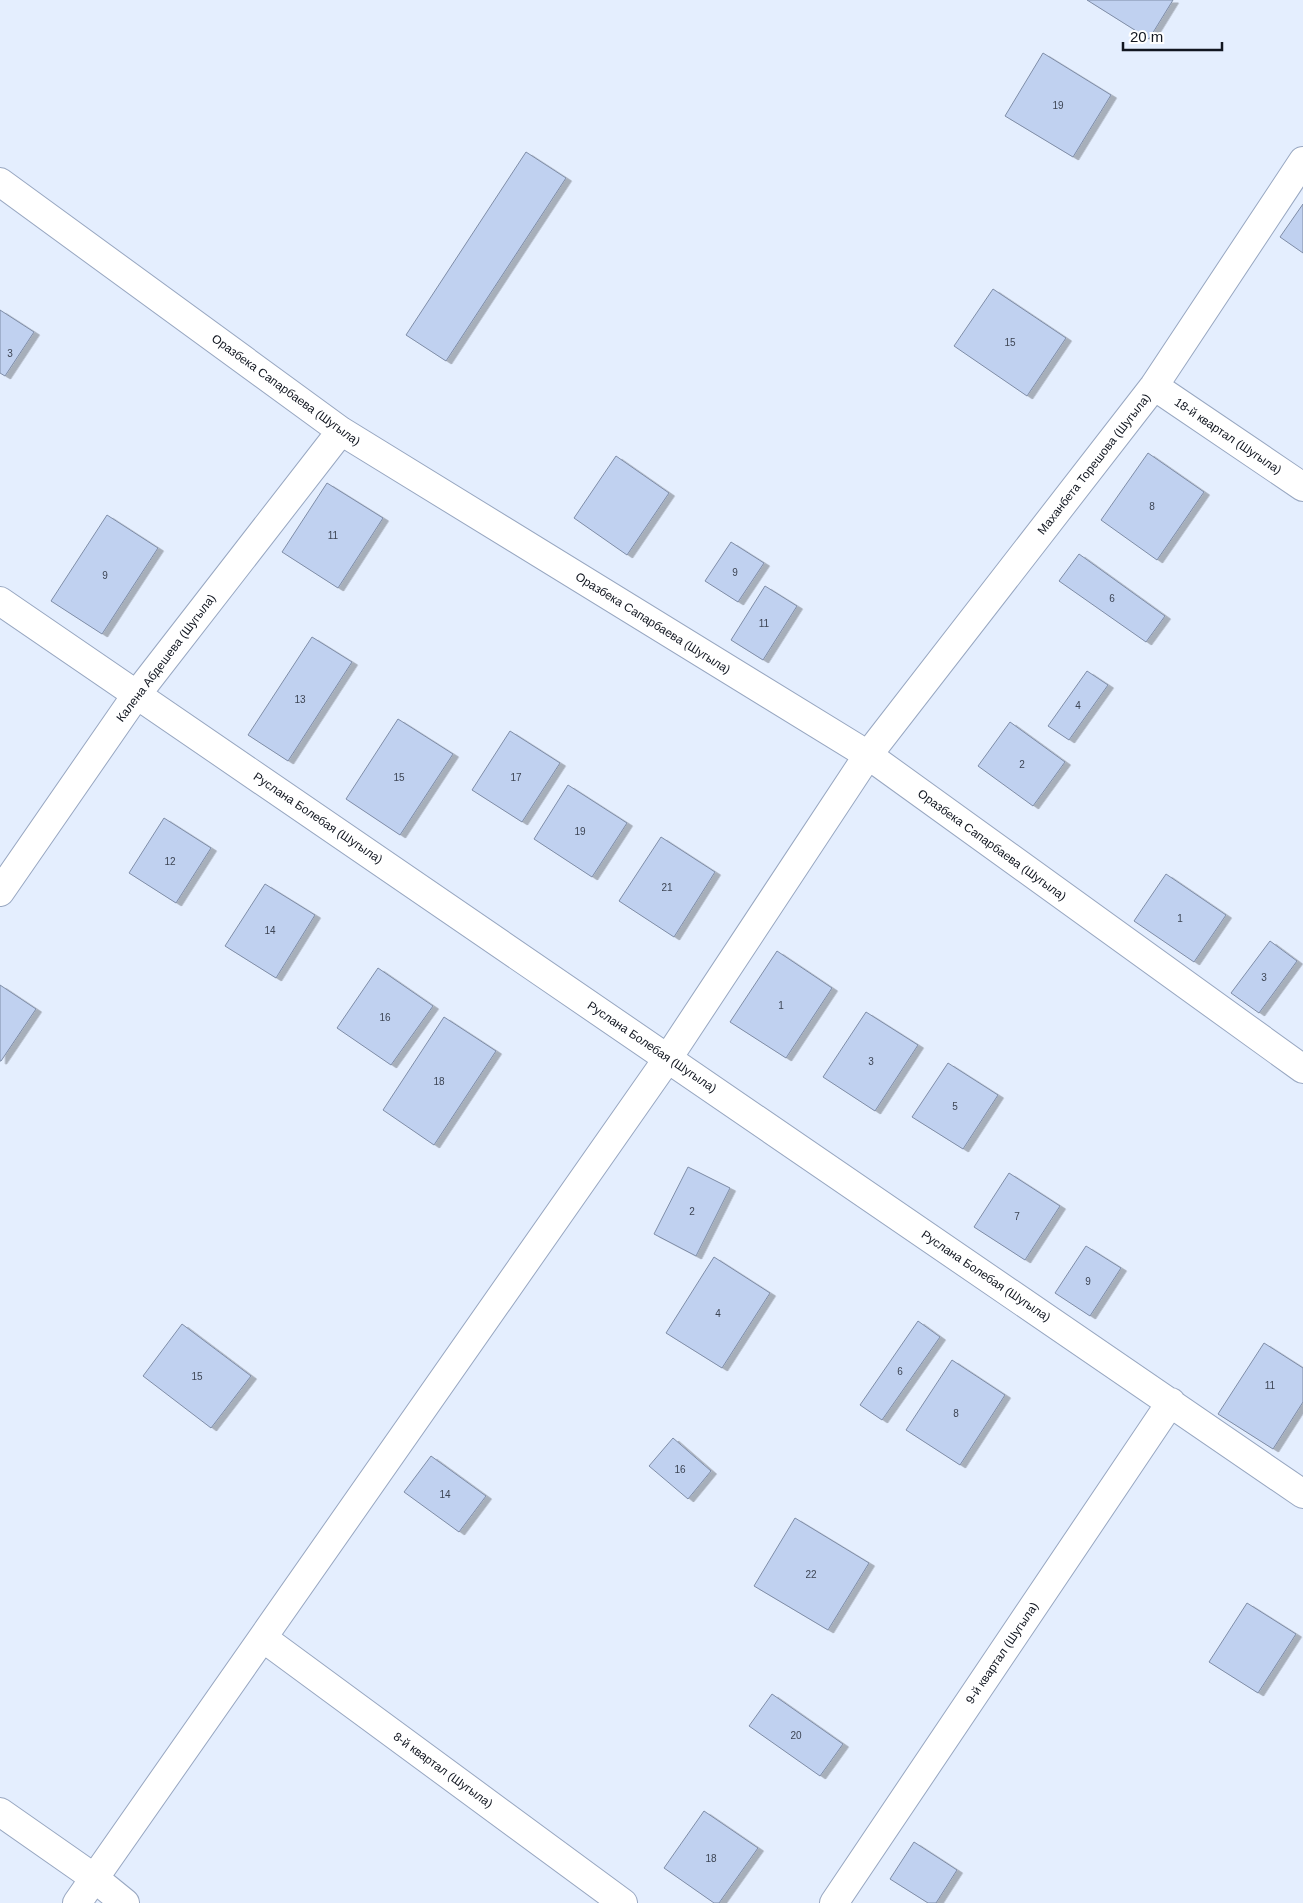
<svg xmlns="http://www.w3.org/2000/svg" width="1303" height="1903" font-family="Arial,sans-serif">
<defs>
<filter id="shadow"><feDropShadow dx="5.5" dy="3" stdDeviation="0" flood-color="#0004"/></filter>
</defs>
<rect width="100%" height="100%" fill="#e4eefe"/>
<path fill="#c0d1f0" stroke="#7f8da7" filter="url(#shadow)" d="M1087,0H1173L1149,39Z
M1043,53L1111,95L1073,157L1005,116Z
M526,152L566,178L446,361L406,335Z
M1303,204V253L1280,237Z
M993,289L1066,338L1027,396L954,346Z
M0,310L34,332L5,376L0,373Z
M1148,453L1204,492L1157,560L1101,520Z
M616,456L669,493L627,555L574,518Z
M327,483L383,518L338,588L282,552Z
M107,515L158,548L102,634L51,601Z
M731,542L764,563L738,602L705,581Z
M1079,554L1165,616L1146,642L1059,581Z
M765,586L797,606L763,660L731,640Z
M312,637L352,662L288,761L248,735Z
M1087,671L1108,685L1069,740L1048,726Z
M398,719L453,754L400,835L346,799Z
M1010,722L1065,762L1033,806L978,766Z
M510,731L560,763L522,822L472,790Z
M568,785L627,823L592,877L534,839Z
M164,818L211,848L176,903L129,873Z
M661,837L715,872L674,937L619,901Z
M1166,874L1226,915L1194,962L1134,921Z
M265,884L315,915L276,978L225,946Z
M1270,941L1297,961L1259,1013L1231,993Z
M777,951L832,988L786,1058L730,1022Z
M378,968L433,1006L391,1065L337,1028Z
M0,985L36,1009L1,1061H0Z
M866,1012L918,1045L875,1111L823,1077Z
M444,1017L496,1051L434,1145L383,1110Z
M948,1063L998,1095L963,1149L912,1117Z
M688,1167L730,1188L696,1256L654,1234Z
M1009,1173L1060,1206L1025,1260L974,1227Z
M1086,1246L1121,1268L1090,1316L1055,1293Z
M714,1257L770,1293L722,1368L666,1333Z
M918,1321L940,1337L882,1420L860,1405Z
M182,1324L251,1376L211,1428L143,1376Z
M1264,1343L1303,1368V1402L1273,1449L1218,1414Z
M952,1360L1005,1395L960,1465L906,1430Z
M673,1438L711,1471L688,1499L649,1466Z
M431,1456L486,1496L459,1532L404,1492Z
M795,1518L869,1563L828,1630L754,1586Z
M1247,1603L1296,1634L1258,1693L1209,1662Z
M772,1694L843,1744L820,1776L749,1726Z
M704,1811L758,1848L719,1903H714L664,1868Z
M914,1842L957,1870L936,1903H928L890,1879Z"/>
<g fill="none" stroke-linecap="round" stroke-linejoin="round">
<g stroke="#98a7c1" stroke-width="30">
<path id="minor" d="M0,182L341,431L868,755L1303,1069
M1154,386L1303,487
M0,601L1303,1494
M0,892L137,694L341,431
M263,1638L623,1903
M0,1812L93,1877L125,1903
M77,1903L668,1058L868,755L1154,386L1303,161
M834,1903L1171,1402"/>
</g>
<use href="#minor" stroke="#fff" stroke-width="28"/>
</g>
<g text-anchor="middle" stroke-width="5" stroke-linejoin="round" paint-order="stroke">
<g font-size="10" fill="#3d4554">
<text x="1058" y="109">19</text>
<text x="1010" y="346">15</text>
<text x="10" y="357">3</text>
<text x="1152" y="510">8</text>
<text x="333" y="539">11</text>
<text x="735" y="576">9</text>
<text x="105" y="579">9</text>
<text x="1112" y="602">6</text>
<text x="764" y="627">11</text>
<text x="300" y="703">13</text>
<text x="1078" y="709">4</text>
<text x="1022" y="768">2</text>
<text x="399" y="781">15</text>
<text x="516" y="781">17</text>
<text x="580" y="835">19</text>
<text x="170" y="865">12</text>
<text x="667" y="891">21</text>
<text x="1180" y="922">1</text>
<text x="270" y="934">14</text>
<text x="1264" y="981">3</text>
<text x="781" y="1009">1</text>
<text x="385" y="1021">16</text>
<text x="871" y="1065">3</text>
<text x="439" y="1085">18</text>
<text x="955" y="1110">5</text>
<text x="692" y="1215">2</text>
<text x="1017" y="1220">7</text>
<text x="1088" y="1285">9</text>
<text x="718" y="1317">4</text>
<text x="900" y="1375">6</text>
<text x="197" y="1380">15</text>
<text x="1270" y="1389">11</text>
<text x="956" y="1417">8</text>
<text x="680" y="1473">16</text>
<text x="445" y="1498">14</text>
<text x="811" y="1578">22</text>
<text x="796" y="1739">20</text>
<text x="711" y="1862">18</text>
</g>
<g font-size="12" fill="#111620" stroke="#fff">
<text transform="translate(286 390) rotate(36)" y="4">Оразбека Сапарбаева (Шугыла)</text>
<text transform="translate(1228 436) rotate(34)" y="4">18-й квартал (Шугыла)</text>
<text transform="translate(1094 464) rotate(-52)" y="4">Маханбета Торешова (Шугыла)</text>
<text transform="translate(653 623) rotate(32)" y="4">Оразбека Сапарбаева (Шугыла)</text>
<text transform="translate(166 658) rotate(-53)" y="4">Калена Абдешева (Шугыла)</text>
<text transform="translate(318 818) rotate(34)" y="4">Руслана Болебая (Шугыла)</text>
<text transform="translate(992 845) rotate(36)" y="4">Оразбека Сапарбаева (Шугыла)</text>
<text transform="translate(652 1047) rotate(34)" y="4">Руслана Болебая (Шугыла)</text>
<text transform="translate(986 1276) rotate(34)" y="4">Руслана Болебая (Шугыла)</text>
<text transform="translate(1002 1653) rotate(-56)" y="4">9-й квартал (Шугыла)</text>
<text transform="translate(443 1770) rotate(36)" y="4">8-й квартал (Шугыла)</text>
</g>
</g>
<path d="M1123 42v8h99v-8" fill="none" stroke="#111620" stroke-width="2.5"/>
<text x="1130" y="42" font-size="15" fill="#111620" stroke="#ffffff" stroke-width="4" paint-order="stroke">20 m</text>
</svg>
